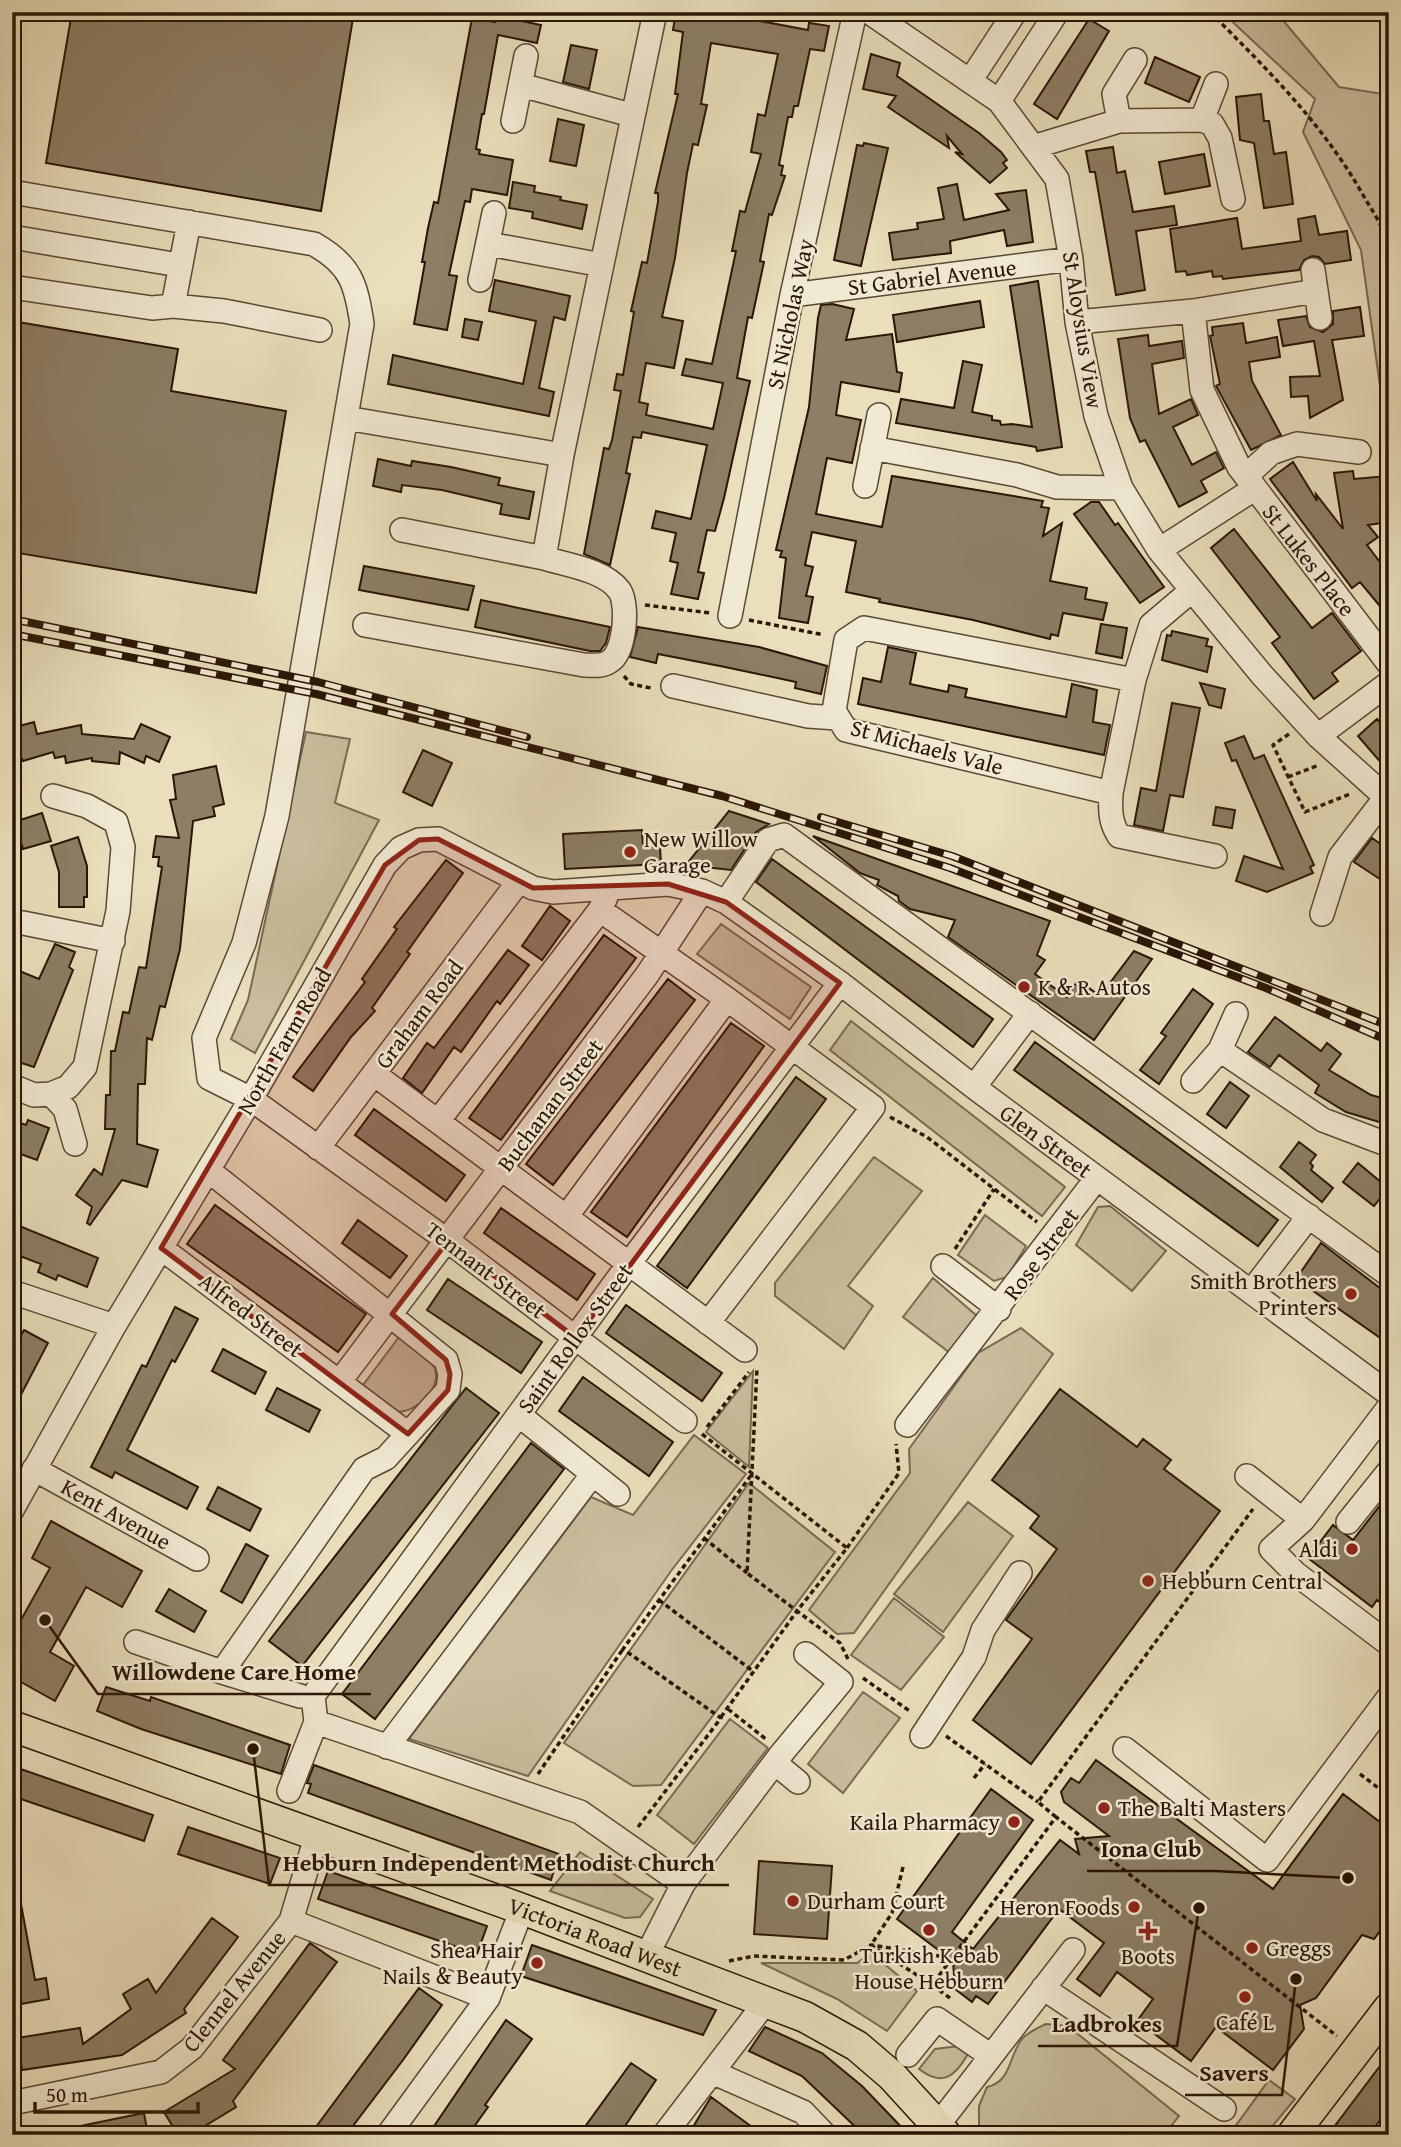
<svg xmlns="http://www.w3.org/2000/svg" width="1401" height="2147" font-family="'Gentium Book Plus',serif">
<rect width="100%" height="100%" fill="#e9dfbc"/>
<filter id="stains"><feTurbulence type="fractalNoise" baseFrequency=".00286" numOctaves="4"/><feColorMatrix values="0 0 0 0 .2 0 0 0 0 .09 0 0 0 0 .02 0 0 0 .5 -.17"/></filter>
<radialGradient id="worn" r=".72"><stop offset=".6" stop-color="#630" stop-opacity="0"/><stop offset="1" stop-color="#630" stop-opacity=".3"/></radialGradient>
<path fill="#c9bd9d" stroke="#7a6952" stroke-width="2" d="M1222,12H1276L1339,87L1389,95V450L1361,250L1303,132L1315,99Z
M306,732L350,739L335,803L379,820L255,1053L231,1039L248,1000Z
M721,924L811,987L790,1019L697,954Z
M851,1021L1065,1187L1042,1216L830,1050Z
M874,1157L922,1191L848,1286L873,1306L844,1349L775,1296V1283Z
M1110,1206L1166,1251L1132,1291L1076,1245L1098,1207Z
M985,1215L1026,1246L1007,1277L994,1281L958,1255Z
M933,1278L977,1316L950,1353L903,1317Z
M1021,1328L1053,1354L854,1633L837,1634L809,1610L910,1473L909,1449L978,1353Z
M399,1337C409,1344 428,1354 433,1364C446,1387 416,1413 396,1412L363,1385Z
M753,1371L749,1467L706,1432Z
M694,1435L746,1474L671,1571L528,1776L409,1739L591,1497L633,1515Z
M749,1483L835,1552L661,1785L633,1786L564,1743Z
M968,1502L1013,1536L943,1632L894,1594Z
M894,1598L944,1637L901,1690L851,1655Z
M863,1692L900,1718L843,1793L808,1764Z
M730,1719L768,1748L694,1844L657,1815Z
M580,1852L653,1899L640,1917L625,1918L550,1891Z
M871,1953L917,1991L887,2031L837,1999L761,1963H857Z
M1046,2024L1068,2026L1179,2116L1164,2135H988L979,2126V2106L987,2087C1012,2081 1008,2057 1022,2039C1028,2032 1038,2028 1046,2024Z
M959,2046L968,2054C955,2077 942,2087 919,2069L935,2049Z
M1269,2080L1295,2099L1265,2135H1229Z"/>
<path fill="#8d7e65" stroke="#2a1506" stroke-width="2" fill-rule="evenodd" d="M72,12H354L321,211L46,163Z
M676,12H712L808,30L809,23L829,26L824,51L810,49L798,106H794L792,117H788L779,165L783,166L781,175L785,176L772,215L769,214L760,261L764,262L752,318L748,317L737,378L750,381L724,498L715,531L707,530L698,572L704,573L698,599L671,594L678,563L670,561L676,533L652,528L656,511L691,519L707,445L642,432L641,438L633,437L626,473L630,474L610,565L584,554L604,448L609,449L612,440L621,391L614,390L617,374L623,375L634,312L631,311L642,262L647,263L658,202V193H655L678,94H675L683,32L673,30ZM711,43L778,54L765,116L758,114L751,152L761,154L745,212L740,211L732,251H736L712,364L686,359L682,375L723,383L713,429L646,415L648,404L639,402L646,363L674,368L683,321L662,317L675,258L687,173L693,144L698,145L707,105L701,104Z
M497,16L541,25L537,43L498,35L484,114H482L476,149L480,150L479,154L513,160L507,195L472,189L470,202L465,201L449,275L457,276L447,330L414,324L425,262H422L428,228L434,202L438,203L472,18L495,22Z
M1089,19L1109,31L1057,119L1034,104Z
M571,45L597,50L589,89L563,82Z
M871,54L900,63L897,76L979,133L1001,152L1007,160L1003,163L1007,168L990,183L955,152L962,154L947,136L949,148L888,107L896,96L863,89Z
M1155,57L1200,77L1189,102L1145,83Z
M1261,94L1264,121H1269L1274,154L1286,152L1293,204L1264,208L1254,143L1240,140L1236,97Z
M558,119L584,125L576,166L550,161Z
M864,143L888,148L861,266L834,260L857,145L863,146Z
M1113,147L1117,173L1125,171L1133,212L1174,206L1177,225L1136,231L1145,290L1116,295L1095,172H1090L1086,151Z
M1204,154L1210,186L1165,194L1159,162Z
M513,182L535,186L534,192L561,197L560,200L587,205L582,229L532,218L533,212L509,208Z
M957,184L964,220L1009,210L996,194L1026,190L1033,242L1007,246L1004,230L950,241L951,253L893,260L889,233L918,229L917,223L944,219L938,188Z
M1315,216L1319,235L1347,231L1351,260L1325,264L1319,257L1312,256L1304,260L1299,270L1223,279L1222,276L1213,277L1212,271L1187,275L1186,271L1176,272L1170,229L1237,218L1242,249L1301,241L1298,219Z
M495,280L570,296L565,320L554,317L539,388L554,392L549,416L388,384L393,355L523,384L536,321L489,311Z
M1038,281L1062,447L1037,451L1036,447L896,423L901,399L954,408L963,361L982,365L972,412L992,416V420L1000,421L1001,425L1012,424L1032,427L1010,286Z
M980,301L984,327L897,342L893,315Z
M832,304L854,309L846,340L892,334L897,372L902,373L899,392L841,382L836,415L861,420L852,463L827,458L816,514L882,527L892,476L1043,501L1041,507L1049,508L1043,536L1062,523L1050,581L1087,588L1085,599L1107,603L1103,620L1063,613L1058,636L1051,634L1050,639L973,620L879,602L880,599L846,592L856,541L812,532L805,565L813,567L806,596L813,597L808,623L779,618L786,558L780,557L782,551L776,550L809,407L818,318L821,305Z
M1360,307L1364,336L1332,340L1343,400L1310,418L1308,396L1291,397L1290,377L1320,376L1314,341L1283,346L1278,320L1306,316L1310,327L1323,332L1333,324V311Z
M465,319L482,322L478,340L462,337Z
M12,321L178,349L171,391L286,411L256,593L12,552Z
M1243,323L1246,343L1277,337L1280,357L1249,362L1252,381L1281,435L1251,450L1216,386L1220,384L1210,336L1213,335L1212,327Z
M1148,335L1149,346L1182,341L1184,358L1152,364L1159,414L1191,399L1198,415L1173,427L1192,465L1216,452L1224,468L1201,481L1207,492L1179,507L1145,440L1140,442L1130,418L1118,339Z
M378,459L411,466L412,461L451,467L500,478L498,485L534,492L529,519L500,514L502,504L442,490L402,485L401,492L373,486Z
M1293,462L1317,501L1316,494L1343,529L1334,473L1353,471L1354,479L1387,476L1389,522L1368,525L1378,537L1367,545L1389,574V617L1360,582L1352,588L1270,479Z
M1091,502H1099L1115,525L1118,523L1164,587L1140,603L1074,514Z
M1234,529L1312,628L1332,613L1361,651L1332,673L1338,681L1314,699L1272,643L1280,637L1211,548Z
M364,566L474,586L468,610L359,590Z
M481,600L610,627L606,643L600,651H590L475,627Z
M1101,624L1127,628L1122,658L1096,653Z
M638,627L759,647L827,666L821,694L795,688L796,682L725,667L658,654L656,663L630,657Z
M1172,631L1208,639L1206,646L1212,647L1207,672L1162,660L1167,635L1171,636Z
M888,647L916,653L910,684L948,692L949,685L967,689L965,697L1010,706L1066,717L1072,684L1097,690L1093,722L1110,725L1104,755L858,704L863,678L881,682Z
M1200,683L1225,689L1221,708L1209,705Z
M1172,703L1200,708L1183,797L1170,795L1163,831L1134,825L1141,788L1156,791Z
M1377,719L1389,733V772L1358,736Z
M34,722L37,734L81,725L82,734L134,739L141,724L170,737L159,762L146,756L144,763L120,752L119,764L92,761V758L66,763L65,756L55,758L53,752L23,761L21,757L12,759V728Z
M1244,736L1254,759L1264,755L1314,865L1310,867L1313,873L1267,892L1236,881L1244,856L1283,869L1236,760L1232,761L1225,743Z
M423,750L452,763L432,806L403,792Z
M216,766L224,804L213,807L215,816L193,821L180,949L165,1007L160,1006L152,1040L147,1038L145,1084H138L137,1144L158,1150L147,1187L122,1180L90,1225L87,1223L92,1207L76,1195L94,1169L102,1175L115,1129H105L106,1095H110L111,1051H115L123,1012L129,1013L139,967L146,968L162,867L158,866L159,857H153L156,836L179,838L170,800L176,799L173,775Z
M1216,807L1235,810L1232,828L1213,825Z
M729,811L769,824L756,832L731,870L686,865Z
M42,813L51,841L23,849L14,822Z
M642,830L643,847L660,846L661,864L565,869L563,834Z
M813,836L1050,921L1037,955L1045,960L1035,974L1067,997L1078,980L1100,996L1134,951L1152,959L1094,1040L948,937L955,920L910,909L899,901L898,896L877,885L879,880L860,873Z
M78,837L87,866V897H84V907H59V872L51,846Z
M1372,838L1389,850V885L1354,862Z
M772,859L993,1019L973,1047L756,882Z
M446,860L463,873L407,952L410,954L372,1008L375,1011L351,1037L313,1091L293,1077L365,982L362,979L397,929L394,927Z
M550,906L570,921L542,960L522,946Z
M604,935L636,958L501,1140L469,1118Z
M55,944L75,952L69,967L73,970L34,1067L12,1060V968L39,979Z
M508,950L529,965L500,1004L497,1001L461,1052L454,1047L422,1093L403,1078L427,1043L434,1048Z
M668,979L695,1000L553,1185L526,1164Z
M1193,989L1213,1004L1159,1084L1140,1070L1166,1036L1161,1033Z
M1275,1017L1321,1051L1327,1043L1341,1054L1329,1070L1371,1095L1389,1100V1125L1346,1112L1315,1093L1319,1085L1279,1055L1270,1067L1248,1052Z
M731,1023L764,1046L627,1237L591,1212Z
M1035,1042L1278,1220L1258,1246L1014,1070Z
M796,1077L826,1099L687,1288L657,1266Z
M1230,1082L1249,1096L1226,1128L1207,1114Z
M374,1109L465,1175L446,1201L355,1135Z
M12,1120L26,1125L28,1120L49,1128L37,1160L12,1151Z
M1299,1142L1316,1155L1310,1163L1313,1166L1311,1170L1333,1188L1322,1202L1280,1167Z
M1358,1163L1388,1188L1374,1206L1343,1182Z
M215,1205L366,1314L338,1352L187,1244Z
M501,1208L595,1274L577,1300L484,1233Z
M358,1220L407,1256L390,1278L342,1243Z
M12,1223L98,1258L87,1287L58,1275L56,1280L38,1272L41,1264L12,1253Z
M1321,1243L1389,1295V1344L1296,1279Z
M448,1279L542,1342L521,1373L427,1310Z
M626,1305L722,1373L702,1401L606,1333Z
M175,1307L198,1319L175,1362L172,1360L127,1450L198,1487L187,1509L115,1472L112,1478L91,1467L142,1365L146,1367Z
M24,1330L48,1343L12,1412V1352Z
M223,1349L266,1372L255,1394L212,1371Z
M583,1377L673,1442L649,1476L559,1411Z
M277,1388L320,1410L309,1432L266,1410Z
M466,1388L499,1413L302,1666L269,1641Z
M1060,1389L1137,1447L1143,1439L1171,1460L1164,1469L1220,1511L1031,1764L973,1720L1032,1639L1006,1620L1057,1549L1030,1528L1039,1516L992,1480Z
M531,1443L564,1469L375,1719L342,1694Z
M218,1487L261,1509L250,1531L207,1509Z
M1389,1494V1609L1377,1600L1372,1607L1308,1558L1333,1525L1353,1540Z
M51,1521L142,1571L122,1607L86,1587L50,1652L74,1666L55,1701L12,1677V1636L50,1568L32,1558Z
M246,1544L268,1556L242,1603L221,1591Z
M169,1589L206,1611L194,1632L156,1611Z
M106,1687L150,1701L151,1697L290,1745L281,1774L141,1729L97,1711Z
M1096,1760L1273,1889L1343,1794L1389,1829V1919L1374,1939L1362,1935L1316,1998L1300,2005L1304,2029L1273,2070L1216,2027L1191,2061L1137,2021L1153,1999L1117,1972L1100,1996L1077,1979L1104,1943L1059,1909L988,2004L976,1996L972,2002L955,1989L953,1961L897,1919L991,1789L1033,1820L952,1932L973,1949L1060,1840L1079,1854L1075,1839L1109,1836L1064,1802L1061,1792L1071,1778L1079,1783Z
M314,1765L559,1854L551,1880L308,1793L311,1784L307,1783Z
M12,1766L153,1815L144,1841L12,1796Z
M188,1827L280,1858L270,1884L178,1854Z
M759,1861L832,1866L827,1939L754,1934Z
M328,1871L487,1926L477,1954L318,1899Z
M21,1904L35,1980L46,1978L49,1999L15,2005L12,1988V1905Z
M212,1918L238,1937L184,2009L186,2013L122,2055L22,2070L17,2038L80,2028L83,2044L131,2009L123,1994L148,1979L156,1993Z
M310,1943L337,1962L233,2101L236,2107L190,2135H178L164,2112L235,2069L223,2060Z
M532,1945L716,2010L703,2035L521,1976Z
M419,1988L442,2005L403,2060L346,2135H310Z
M506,2020L532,2039L485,2105L488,2107L468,2135H428Z
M765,2027L822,2053L862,2086L909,2135H864L802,2076L749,2051Z
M1389,2054V2108L1369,2135H1328Z
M631,2063L656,2080L619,2135H579Z
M711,2097L763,2135H704L693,2127Z
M144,2113L148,2135H75V2127Z"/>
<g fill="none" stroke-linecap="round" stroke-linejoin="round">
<g stroke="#5a4834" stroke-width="26">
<path id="minor" d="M869,12L999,101L1057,179L1071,259L1077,322L1096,416L1121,488L1159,550L1262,675L1318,736L1389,800
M970,81L1015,12
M521,85L631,115
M999,101L1057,12
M1202,120L1216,84
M513,121L526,56
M1119,121L1114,94L1135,60
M1033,147L1119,121L1202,120L1212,124L1220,138L1233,199
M12,192L314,244C351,265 356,284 362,324L277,816L244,943L204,1038L209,1078L251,1099L448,1241L685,1421
M189,222L173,306L224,311L320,330
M12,237L179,265
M489,244L602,265
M1313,270L1320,318
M480,280L494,213
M12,287L152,308L173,306
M792,295L1071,259
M1193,311L1316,291
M1077,322L1193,311L1202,390L1239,467L1389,664
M346,418L562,455L655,12
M872,448L1017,475L1057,487L1121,488
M1246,476L1271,453L1297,444L1359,452
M865,486L879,415
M402,530L544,558L562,455
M1159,550L1254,489
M730,616L792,295L855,12
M365,625L584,665C593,665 603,667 610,661C625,652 629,603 619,590C604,570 567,565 544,558
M1134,680L864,628L846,640L834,711L846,730L1111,793L1134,680L1151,625L1191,591
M673,686L808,716L837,718
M1318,736L1389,683
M1111,793C1110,810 1110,822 1119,836L1215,856
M726,902L768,840L784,835L1389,1275
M600,910L727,999L873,1107L708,1323
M1322,914L1340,857L1386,797
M12,924L23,923L113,941
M1220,1050L1236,1014
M374,1074L745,1350
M1193,1081L1220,1050L1323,1120L1389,1145
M12,1086L34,1095L51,1094L68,1087L85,1067L118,911L123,847L116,822L87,806L53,796
M974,1087L1030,1013
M51,1094L65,1109L75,1144
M438,1121L600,910L606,897
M318,1148L519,881
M208,1170L446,1360L450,1374L448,1390L386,1458L364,1469L222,1672L300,1696
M566,1217L727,999
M161,1248L408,1434
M943,1266L999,1309
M12,1292L114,1326
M1251,1292L1309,1216
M340,1381L647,975L702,891
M519,1415L618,1494
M907,1425L1097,1178
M34,1469L197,1559
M1247,1476L1303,1520L1389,1407
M12,1510L114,1326L251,1099L385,865L401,848L419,840L438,839L533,888L553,892L668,884L702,891L726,902L840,983L974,1087L1389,1394
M1303,1520L1271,1549L1295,1573L1389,1644
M1348,1522L1389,1471
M136,1642L222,1672
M316,1722L580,1812L683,1884
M922,1736L974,1657L983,1630L1020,1573
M387,1747L592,1475
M1125,1749L1267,1860L1389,1697
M775,1763L798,1782
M289,1791L316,1722L313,1696L628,1265L840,983
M291,1921L488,1998
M646,1957L683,1884L782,1753L841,1682L806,1654
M1043,1988L1224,2109
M908,2055L937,2019L991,2056
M712,2072L803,2112L825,2135
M12,2103L161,2072L192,2048L291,1921L316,1837
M938,2125L1073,1950
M388,2135L488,1998L522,1909
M664,2135L765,2003"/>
</g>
<g stroke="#2a1506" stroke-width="33">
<g id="major">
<path id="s1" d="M12,1726L522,1909L805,2017L857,2046L892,2076L946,2135"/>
<path d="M1292,2135L1389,2008"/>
</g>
</g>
<path stroke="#2a1506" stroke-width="3.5" stroke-dasharray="5 3.5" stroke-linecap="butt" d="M1210,12C1267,69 1323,124 1363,195C1373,212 1385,229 1389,248
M645,605L711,613
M749,620L824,635
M624,676L631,684L651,688
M1289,734L1273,745L1305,812L1350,794
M1288,777L1319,765
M890,1117L927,1137L1037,1222
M955,1249L994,1189
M707,1427L749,1372
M702,1434L847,1548L797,1611L840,1643L848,1659
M704,1538L747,1573
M847,1548L899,1473L896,1444
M659,1600L754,1672
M863,1678L911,1712
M728,1709L767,1740
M721,1717L797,1611L747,1573L757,1368
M946,1736L1038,1802
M538,1774L623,1649
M1360,1774L1389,1796
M974,1778L985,1764
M1056,1817L1038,1802L1253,1509
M638,1827L721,1718L623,1649L752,1474
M903,1867L892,1913L871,1945L932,1985
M729,1961L754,1956L844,1960L871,1945L952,1958
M950,1998L932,1985L1056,1817L1337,2036"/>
<use href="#minor" stroke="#f1ead3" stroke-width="23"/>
<use href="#major" stroke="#e9dfbc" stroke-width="30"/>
<g stroke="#2a1506" stroke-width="8">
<path id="rail" d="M12,619L318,682L527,737
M12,634L316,694L722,796L950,868L1266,988L1389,1041
M821,817L952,856L1389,1026"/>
</g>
<use href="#rail" stroke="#f1ead3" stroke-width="5" stroke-dasharray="16" stroke-linecap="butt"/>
</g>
<path fill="#8f2418" fill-opacity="0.2" stroke="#8f2418" stroke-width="5" stroke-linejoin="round" d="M438,839L533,888L668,884L726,902L840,983L576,1338L448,1241L392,1314L446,1360L450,1374L448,1390L408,1434L161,1248L385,865L419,840Z"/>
<g fill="#8f2418" stroke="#f1ead3" stroke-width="2.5">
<circle cx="630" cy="852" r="7"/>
<circle cx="1024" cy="987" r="7"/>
<circle cx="1351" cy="1294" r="7"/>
<circle cx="1352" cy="1549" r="7"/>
<circle cx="1148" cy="1581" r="7"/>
<circle cx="1104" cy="1808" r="7"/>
<circle cx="1014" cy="1822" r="7"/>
<circle cx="793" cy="1901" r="7"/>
<circle cx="1134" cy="1907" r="7"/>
<circle cx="929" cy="1930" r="7"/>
<path d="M1144.5 1920.5h7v7h7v7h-7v7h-7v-7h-7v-7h7z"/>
<circle cx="1252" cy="1948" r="7"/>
<circle cx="537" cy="1963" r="7"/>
<circle cx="1245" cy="1997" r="7"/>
</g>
<g text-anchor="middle" stroke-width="5" stroke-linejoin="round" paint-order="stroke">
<g font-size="23" fill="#2a1506" stroke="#f1ead3">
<text transform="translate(932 277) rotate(-7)" y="8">St Gabriel Avenue</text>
<text transform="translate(790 314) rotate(-78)" y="8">St Nicholas Way</text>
<text transform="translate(1083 330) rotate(81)" y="8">St Aloysius View</text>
<text transform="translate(1309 560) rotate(52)" y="8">St Lukes Place</text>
<text transform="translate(927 747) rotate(15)" y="8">St Michaels Vale</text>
<text transform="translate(419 1014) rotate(-53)" y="8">Graham Road</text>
<text transform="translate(284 1041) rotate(-60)" y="8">North Farm Road</text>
<text transform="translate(550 1105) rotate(-53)" y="8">Buchanan Street</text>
<text transform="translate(1046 1141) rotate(36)" y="8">Glen Street</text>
<text transform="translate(1041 1254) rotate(-53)" y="8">Rose Street</text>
<text transform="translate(486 1270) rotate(37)" y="8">Tennant Street</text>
<text transform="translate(251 1315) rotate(37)" y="8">Alfred Street</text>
<text transform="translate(575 1338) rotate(-54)" y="8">Saint Rollox Street</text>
<text transform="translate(116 1514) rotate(29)" y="8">Kent Avenue</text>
<text dy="8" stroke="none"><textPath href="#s1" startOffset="620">Victoria Road West</textPath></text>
<text transform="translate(234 1991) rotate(-51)" y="8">Clennel Avenue</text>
</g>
<g font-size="23" fill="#2a1506" stroke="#f1ead3" text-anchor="start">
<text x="644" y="847">New Willow<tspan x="644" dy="26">Garage</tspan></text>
<text x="1038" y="995">K &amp; R Autos</text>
<text x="1337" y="1289" text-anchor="end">Smith Brothers<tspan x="1337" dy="26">Printers</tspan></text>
<text x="1338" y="1557" text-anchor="end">Aldi</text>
<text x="1162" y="1589">Hebburn Central</text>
<text x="1118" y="1816">The Balti Masters</text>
<text x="1000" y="1830" text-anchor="end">Kaila Pharmacy</text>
<text x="807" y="1909">Durham Court</text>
<text x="1120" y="1915" text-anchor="end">Heron Foods</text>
<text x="1266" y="1956">Greggs</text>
<text x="523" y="1958" text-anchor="end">Shea Hair<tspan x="523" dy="26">Nails &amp; Beauty</tspan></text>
<text x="929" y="1963" text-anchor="middle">Turkish Kebab<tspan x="929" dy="26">House Hebburn</tspan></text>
<text x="1148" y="1964" text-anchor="middle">Boots</text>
<text x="1245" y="2030" text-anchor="middle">Café L</text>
</g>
</g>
<path fill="none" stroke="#2a1506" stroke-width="2.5" d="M45 1620L98 1694H371M1348 1878L1215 1871H1087M253 1749L269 1885H729M1199 1908L1177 2046H1038M1296 1979L1282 2095H1185"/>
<g fill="#2a1506" stroke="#f1ead3" stroke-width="2.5">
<circle cx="45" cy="1620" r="7"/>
<circle cx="1348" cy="1878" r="7"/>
<circle cx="253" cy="1749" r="7"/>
<circle cx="1199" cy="1908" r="7"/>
<circle cx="1296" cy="1979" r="7"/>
</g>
<g font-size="24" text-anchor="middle" font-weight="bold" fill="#2a1506" stroke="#f1ead3" stroke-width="5" stroke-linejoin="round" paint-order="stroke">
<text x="234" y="1680">Willowdene Care Home</text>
<text x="1151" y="1857">Iona Club</text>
<text x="499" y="1871">Hebburn Independent Methodist Church</text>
<text x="1107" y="2032">Ladbrokes</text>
<text x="1234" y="2081">Savers</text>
</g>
<rect width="1401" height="2147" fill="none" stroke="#e9dfbc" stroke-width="42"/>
<rect x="14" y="14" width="1373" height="2119" fill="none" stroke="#2a1506" stroke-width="3.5"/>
<rect x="21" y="21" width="1359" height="2105" fill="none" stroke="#2a1506" stroke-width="2"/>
<path d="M35 2102v10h163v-10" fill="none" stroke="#2a1506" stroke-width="3.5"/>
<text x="46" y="2102" font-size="21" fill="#2a1506" stroke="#f1ead3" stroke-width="5" paint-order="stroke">50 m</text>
<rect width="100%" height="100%" filter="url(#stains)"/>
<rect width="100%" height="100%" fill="url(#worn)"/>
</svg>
